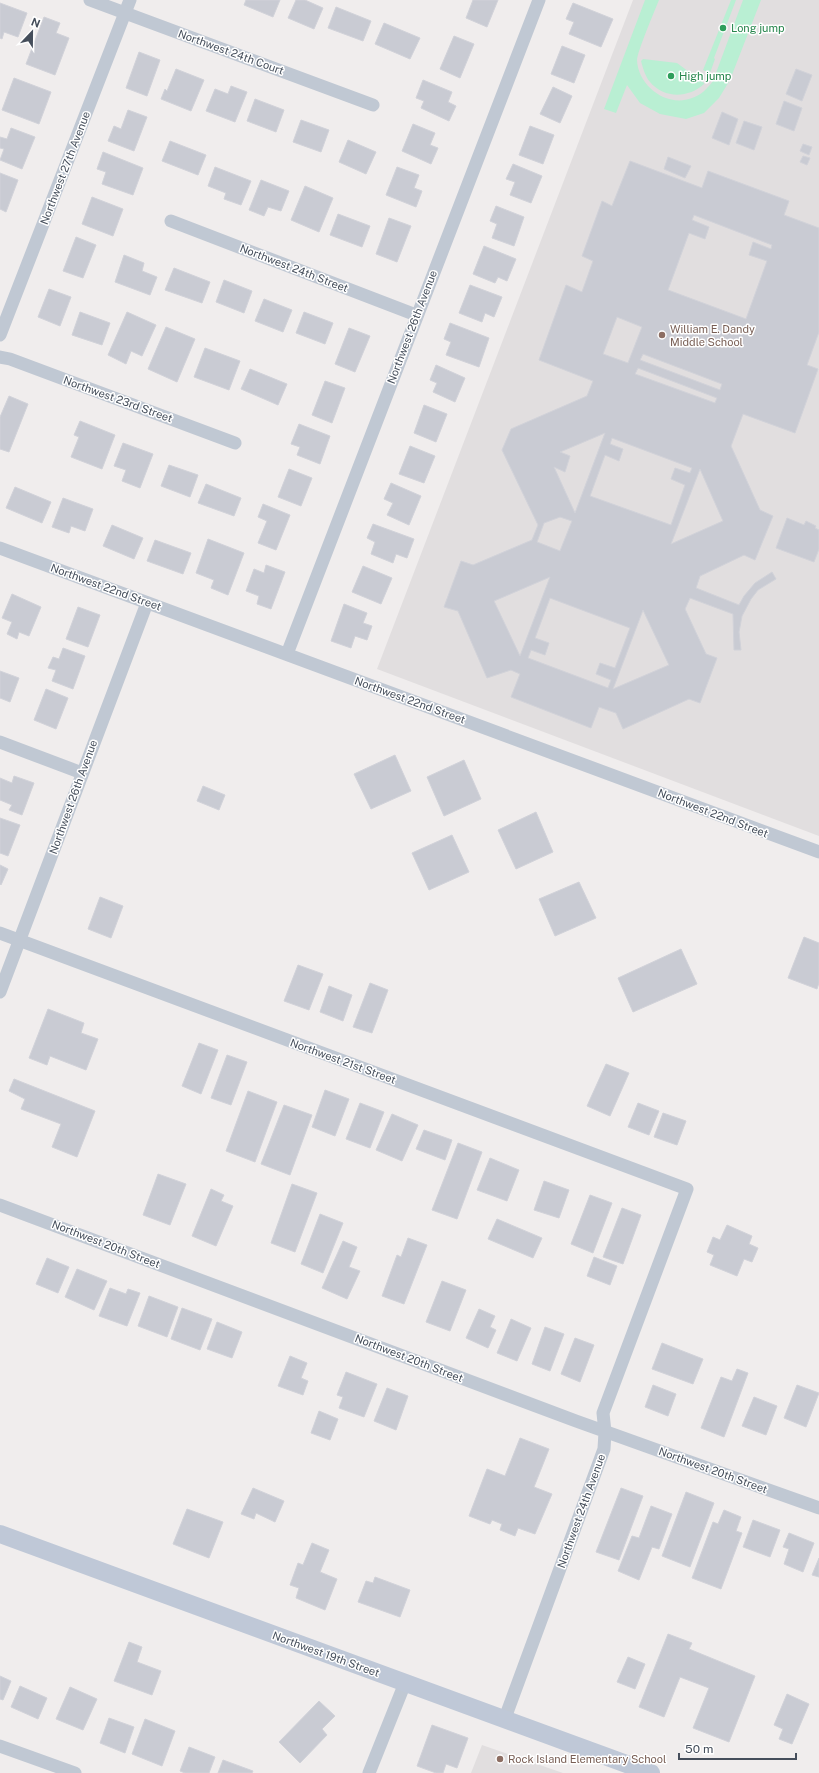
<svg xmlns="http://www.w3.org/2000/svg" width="819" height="1773" font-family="'Public Sans',sans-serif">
<rect width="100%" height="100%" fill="#f0eded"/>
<path fill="#e1dedf" d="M633,0H819V836L377,669Z
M482,1745L563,1773H471Z"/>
<path fill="#b9efd3" d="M645,0H659C655,10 637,52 637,60C638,86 667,108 692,98C701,95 707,89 713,81L743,0H761L730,80L719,98L704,113L686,119L660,114L640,103L627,85L616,113L604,109Z
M731,0H736L714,58L715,59L710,73L703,70Z
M643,59L677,63L704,83V84C689,98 664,99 650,82C645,76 643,68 641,61Z"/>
<path fill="#c9cbd3" stroke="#d1d2d9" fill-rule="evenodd" d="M246,0H280L273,17L244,5Z
M296,0H305L323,8L314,29L288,18Z
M473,0H498L487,27L466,18Z
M0,3L27,13L18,37L4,32L2,39L0,38Z
M573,3L613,19L601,47L569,34L574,22L566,19Z
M336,7L371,21L363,41L328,28Z
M44,17L60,23L56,33L69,38L55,75L26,64Z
M384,23L420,38L410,59L375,44Z
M454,36L474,44L460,78L440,69Z
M562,46L585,55L574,83L551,74Z
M139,52L160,60L147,96L126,88Z
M176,69L204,80L191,111L161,99L165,89L167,91Z
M796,69L812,75L802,101L786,94Z
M14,78L51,92L39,124L2,110Z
M423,80L452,92L448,102L456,106L449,121L421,108L424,101L416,98Z
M231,86L247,92L235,122L206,111L215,89L228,94Z
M553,87L572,96L560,123L540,114Z
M255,99L284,110L276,132L247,121Z
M784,101L802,108L794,131L776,124Z
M128,110L147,117L134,151L108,141L114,126L121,129Z
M722,112L738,119L729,145L712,138Z
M301,120L329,130L321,152L293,142Z
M744,121L762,127L754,150L736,143Z
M413,124L435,133L430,145L438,148L431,164L402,151Z
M530,126L554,135L543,164L519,155Z
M11,128L35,137L22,169L0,160L4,149L0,148V137L7,139Z
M348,140L376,152L366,174L339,162Z
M170,141L206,155L198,175L162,161Z
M803,144L812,147L809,155L800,151Z
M103,152L143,168L133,195L102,184L106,172L97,169Z
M803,156L810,158L807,165L800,162Z
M668,157L691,166L685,178L664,169Z
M630,161L702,188L708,171L789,201L784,215L819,228V332L807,365L818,369L795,433L743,414L731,446L760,510L773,516L755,560L744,555L700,576L696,588L739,605L744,596L755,583L772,572L776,579L758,590L751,599L742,616L739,632L741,650H734L733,614L690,598L685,609L706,654L717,658L700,703L689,699L623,729L616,713L599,707L591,728L511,697L520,674L511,670L487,678L458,611L444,607L461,561L473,565L532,540L538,525L502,450L511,429L587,396L593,381L539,360L566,285L582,292L593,261L582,256L602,201L612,206ZM694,215L772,245L771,249L753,242L749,255L767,261L746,319L668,290L689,233L705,239L709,227L692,220ZM617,317L642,327L628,363L603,354ZM643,354L722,384L720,390L640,360ZM638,368L717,398L715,403L635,374ZM605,433L575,513L554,467L565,472L570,456L560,452ZM612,438L692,468L690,473L675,468L671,479L685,485L671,525L590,496L605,455L619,461L623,449L610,444ZM700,469L723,521L671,544ZM560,517L572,521L560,551L537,542L544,523ZM550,577L520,656L494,601ZM550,598L630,628L615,668L600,663L596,674L611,680L608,688L528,658L531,650L545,655L549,643L535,638ZM643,610L669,665L613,689Z
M513,164L542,176L531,203L510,195L515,182L506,179Z
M215,167L251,181L241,205L224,199L226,193L208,186Z
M397,167L419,175L414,188L422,191L416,207L386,195Z
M0,173L18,180L6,212L0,209Z
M261,180L289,191L281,211L268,207L264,216L249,210Z
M305,186L333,198L319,232L291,220Z
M92,197L123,209L113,236L82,224Z
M496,206L524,217L514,246L492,238L497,224L490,221Z
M338,214L370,226L362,247L330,235Z
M389,218L411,226L397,262L376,254Z
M76,237L96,245L83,278L63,271Z
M484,246L516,259L507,281L498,277L495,283L473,274Z
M124,255L144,263L142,271L157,277L150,295L115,282Z
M174,268L210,282L202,303L165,290Z
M224,280L252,291L244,313L216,302Z
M470,285L502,297L494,317L485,313L482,322L459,313Z
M49,289L71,297L60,326L38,317Z
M264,299L292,310L283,332L255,321Z
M80,312L110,323L102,345L72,335Z
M127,312L156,325L142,356L131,351L126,364L108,355Z
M304,312L333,323L325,344L296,333Z
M450,323L489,338L479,367L446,355L451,342L444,339Z
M166,327L195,339L177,382L148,369Z
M349,328L370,336L355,372L335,364Z
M205,348L240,361L229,390L194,377Z
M436,365L465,378L455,402L433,392L437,383L430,380Z
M250,369L287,384L278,405L241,389Z
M325,381L345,388L332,423L312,415Z
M9,396L28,404L9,452L0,449V417Z
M424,405L447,414L436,442L414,433Z
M80,421L115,435L102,469L71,457L79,437L74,435Z
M299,424L330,436L320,464L297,455L300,447L291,444Z
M123,443L153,454L140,488L122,481L126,470L114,466Z
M410,446L435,456L424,483L399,474Z
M169,465L198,475L190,497L161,486Z
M289,469L312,478L301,506L278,497Z
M391,483L421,496L409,525L387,515L393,503L384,499Z
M206,484L241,498L234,516L198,503Z
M15,487L51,502L42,523L6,508Z
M63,498L93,509L85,531L71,526L69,533L52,527Z
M263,504L290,515L276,550L258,543L267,521L258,517Z
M787,518L804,525L806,521L816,526L815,528L819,530V549L814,562L776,548Z
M373,524L414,539L407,558L396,554L393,563L371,554L375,542L367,538Z
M112,525L143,538L134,559L103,546Z
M208,539L244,553L228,595L211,588L214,580L196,573Z
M155,540L191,553L183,574L147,561Z
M266,565L285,572L271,609L257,604L259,596L246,591L254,569L264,573Z
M363,566L392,578L381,604L352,592Z
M12,594L41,607L29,636L19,632L17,639L7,634L12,622L2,618Z
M344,604L367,613L363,623L372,626L367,640L355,636L351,648L331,641Z
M78,607L100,615L88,647L66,639Z
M63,648L85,656L73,689L52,681L56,670L48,668L53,657L59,659Z
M0,671L19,678L10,702L0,698Z
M46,689L68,698L56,729L34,720Z
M395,755L411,791L371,809L354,774Z
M464,760L481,799L444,816L427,777Z
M14,776L34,783L22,815L9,810L12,805L0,800V778L12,783Z
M203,786L225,795L219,810L197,801Z
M536,812L553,852L516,869L498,830Z
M0,818L20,825L8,856L0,853Z
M452,835L469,872L429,890L412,853Z
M0,865L8,869L1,885L0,884Z
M579,882L596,918L555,936L539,899Z
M100,897L123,906L111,938L88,929Z
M804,937L819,943V983L817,989L788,978Z
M681,949L697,984L633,1012L618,978Z
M298,965L323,974L309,1010L284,1001Z
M370,983L388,990L372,1033L353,1027Z
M329,986L352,995L343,1021L320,1012Z
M48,1009L84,1023L81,1033L98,1039L86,1070L50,1056L47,1065L29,1058Z
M199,1043L218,1050L201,1094L182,1086Z
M227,1055L247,1062L231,1105L211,1098Z
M606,1064L629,1073L610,1116L587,1106Z
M14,1079L95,1111L77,1157L52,1147L61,1124L21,1109L25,1099L9,1091Z
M325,1090L349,1099L335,1136L312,1127Z
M248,1091L277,1102L255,1162L226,1151Z
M360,1103L384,1112L370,1148L346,1139Z
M638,1103L659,1111L649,1135L628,1127Z
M284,1105L312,1115L290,1175L261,1164Z
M663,1113L686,1121L677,1145L654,1137Z
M392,1114L418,1125L402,1161L376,1150Z
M424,1130L452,1140L445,1160L416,1149Z
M458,1143L482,1152L457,1219L432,1210Z
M490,1158L519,1170L507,1201L477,1190Z
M158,1174L186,1184L170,1225L143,1215Z
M544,1181L569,1190L559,1218L534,1210Z
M292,1184L317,1193L295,1252L271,1243Z
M211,1189L224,1195L221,1201L233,1206L216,1246L192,1236Z
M590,1195L612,1203L593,1253L571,1244Z
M622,1208L641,1215L623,1264L603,1257Z
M320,1214L343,1223L323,1273L301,1264Z
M497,1219L542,1238L533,1258L488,1239Z
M727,1225L752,1236L749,1244L758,1248L752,1262L744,1259L737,1276L710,1265L714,1255L707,1252L713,1237L720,1240Z
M408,1238L427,1245L404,1304L382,1296L397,1255L401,1257Z
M343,1241L357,1247L349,1267L360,1271L347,1299L322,1288Z
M594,1257L617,1266L610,1285L587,1276Z
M47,1258L69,1267L58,1293L36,1284Z
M77,1269L107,1281L94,1310L65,1297Z
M442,1281L466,1290L450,1331L426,1322Z
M110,1288L126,1294L128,1289L140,1293L127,1326L99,1316Z
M149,1296L178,1307L167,1337L138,1326Z
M182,1308L212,1319L200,1350L171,1339Z
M479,1309L495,1316L490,1327L496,1330L488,1348L466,1338Z
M511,1319L531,1328L517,1361L497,1353Z
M217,1322L242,1332L232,1358L207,1349Z
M545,1327L564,1334L550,1371L532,1364Z
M575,1338L594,1345L580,1382L561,1374Z
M662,1343L703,1359L693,1384L652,1369Z
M290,1356L307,1363L301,1378L308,1381L303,1395L278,1386Z
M737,1369L748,1373L724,1437L701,1428L721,1377L732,1381Z
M346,1372L377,1384L364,1417L339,1408L343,1397L337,1395Z
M653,1385L676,1394L668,1416L645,1407Z
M797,1385L819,1393L806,1427L784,1418Z
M387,1388L408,1396L396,1430L374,1421Z
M754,1397L777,1406L766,1435L742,1426Z
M319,1411L338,1419L330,1440L311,1433Z
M520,1438L549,1449L534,1487L552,1494L535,1534L518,1528L515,1536L500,1530L502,1524L492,1520L490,1524L469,1516L487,1469L505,1476Z
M253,1488L284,1501L275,1522L256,1513L254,1519L241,1514Z
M621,1488L643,1496L619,1560L596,1552Z
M686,1492L714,1503L690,1567L662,1556Z
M651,1506L672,1514L659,1549L652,1547L639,1580L618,1571L632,1536L639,1538Z
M187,1509L223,1522L209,1558L173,1544Z
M724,1510L741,1517L736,1531L742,1533L721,1589L692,1578L713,1522L718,1524Z
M753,1520L780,1530L770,1557L743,1547Z
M789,1533L814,1543L803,1572L784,1564L789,1549L783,1547Z
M312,1543L329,1550L320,1572L337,1579L325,1610L296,1598L299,1588L290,1585L298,1563L303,1565Z
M819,1558V1577L812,1575Z
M375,1577L410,1590L400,1617L358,1602L366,1581L373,1583Z
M668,1634L692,1643L689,1649L755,1676L729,1742L693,1728L709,1688L680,1677L664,1717L639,1707Z
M129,1642L142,1647L137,1662L161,1671L152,1695L114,1681Z
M628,1657L645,1664L635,1689L617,1682Z
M0,1676L11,1681L3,1700L0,1699Z
M20,1686L47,1698L38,1719L11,1707Z
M70,1687L97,1699L83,1730L56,1719Z
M787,1694L809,1704L792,1744L779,1739L783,1729L774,1725Z
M319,1701L335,1716L322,1729L327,1735L300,1763L279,1742Z
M109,1718L134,1727L125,1753L100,1743Z
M145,1719L175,1731L162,1766L132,1754Z
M432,1725L468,1738L457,1768L446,1764L443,1773H436L417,1766Z
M189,1747L215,1757L209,1773H185L180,1771Z
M223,1760L253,1771L252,1773H218Z"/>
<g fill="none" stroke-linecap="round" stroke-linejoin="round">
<path stroke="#c0c8d3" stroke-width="13" d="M90,0L373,105
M171,221L416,315
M0,335L130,0
M0,357L10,359L235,443
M0,548L819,852
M287,654L539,0
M0,742L82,773
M0,933L687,1189L603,1413L605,1432L604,1449L505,1718
M0,992L147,603
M0,1205L576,1421L819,1508
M0,1746L75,1773
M369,1773L405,1683"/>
<path stroke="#bfc8d7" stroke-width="18" d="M0,1534L651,1773"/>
</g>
<g fill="#2e9e5b" stroke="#fff" stroke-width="1.5">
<circle cx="723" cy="28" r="4"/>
<circle cx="671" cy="76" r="4"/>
</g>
<g fill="#8d6e63" stroke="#fff" stroke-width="1.5">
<circle cx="662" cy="335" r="4"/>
<circle cx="500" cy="1759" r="4"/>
</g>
<g text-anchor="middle" stroke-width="3" stroke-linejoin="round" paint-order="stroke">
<g font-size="11" fill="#27864d" stroke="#fff" text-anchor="start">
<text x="731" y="32">Long jump</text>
<text x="679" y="80">High jump</text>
</g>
<g font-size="11" fill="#454e5b" stroke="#fff">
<text transform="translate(231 52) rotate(20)" y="4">Northwest 24th Court</text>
<text transform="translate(65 168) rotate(-69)" y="4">Northwest 27th Avenue</text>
<text transform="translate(294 268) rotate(21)" y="4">Northwest 24th Street</text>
<text transform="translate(412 327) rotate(-69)" y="4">Northwest 26th Avenue</text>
<text transform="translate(118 399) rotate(20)" y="4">Northwest 23rd Street</text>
<text transform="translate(106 587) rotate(20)" y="4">Northwest 22nd Street</text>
<text transform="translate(410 700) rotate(20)" y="4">Northwest 22nd Street</text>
<text transform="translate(73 797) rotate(-70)" y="4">Northwest 26th Avenue</text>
<text transform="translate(713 813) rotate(21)" y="4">Northwest 22nd Street</text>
<text transform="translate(343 1061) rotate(20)" y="4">Northwest 21st Street</text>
<text transform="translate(106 1244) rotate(21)" y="4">Northwest 20th Street</text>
<text transform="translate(409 1358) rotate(21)" y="4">Northwest 20th Street</text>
<text transform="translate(713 1470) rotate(20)" y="4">Northwest 20th Street</text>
<text transform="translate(581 1511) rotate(-70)" y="4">Northwest 24th Avenue</text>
<text transform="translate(326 1654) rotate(20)" y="4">Northwest 19th Street</text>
</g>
<g font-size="11" fill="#785e54" stroke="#fff" text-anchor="start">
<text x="670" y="333">William E. Dandy<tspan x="670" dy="13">Middle School</tspan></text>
<text x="508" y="1763">Rock Island Elementary School</text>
</g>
</g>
<g transform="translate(32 32) rotate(22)" stroke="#ffffff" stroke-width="3" paint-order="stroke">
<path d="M0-3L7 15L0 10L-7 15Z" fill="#454e5b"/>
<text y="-6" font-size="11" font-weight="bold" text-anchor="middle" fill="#454e5b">N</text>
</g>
<path d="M679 1753v6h117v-6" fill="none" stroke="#454e5b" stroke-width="2"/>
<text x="685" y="1753" font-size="12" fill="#454e5b" stroke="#ffffff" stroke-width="3" paint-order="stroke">50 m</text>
</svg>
